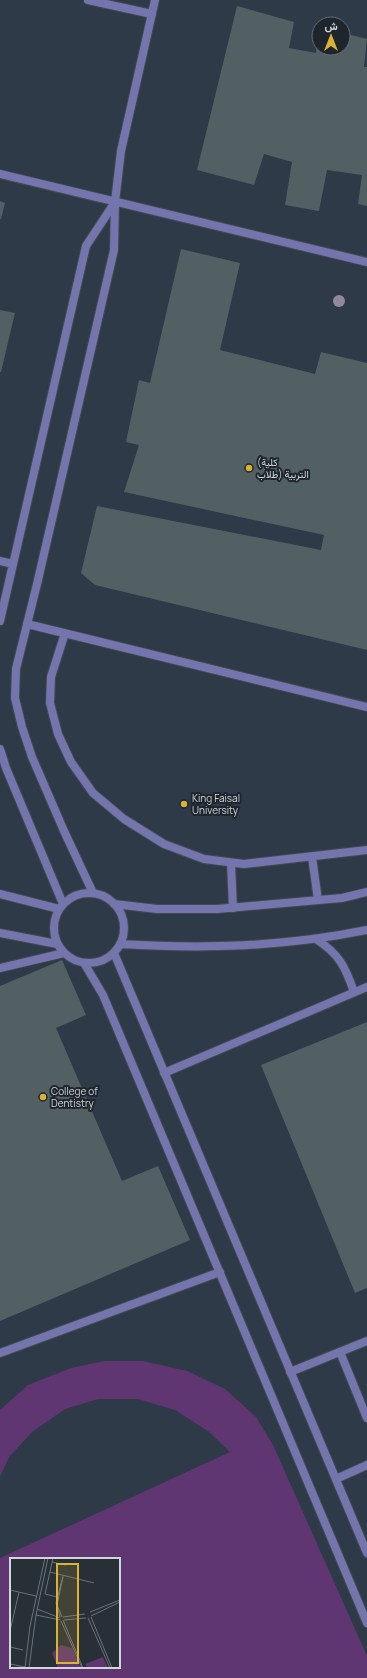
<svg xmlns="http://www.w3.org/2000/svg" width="367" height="1678" font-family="Manrope,Vazirmatn,sans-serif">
<rect width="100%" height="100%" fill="#272f37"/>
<path fill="#2e3a47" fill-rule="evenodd" d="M0,0H367V1678H0ZM319,24H343V48H319ZM11,1559H119V1667H11Z"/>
<path fill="#603672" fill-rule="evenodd" d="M104,1361H143L187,1371L225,1389L256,1417L273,1445L367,1656V1678H0V1558L230,1452L208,1431L175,1410L138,1399H98L65,1409L32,1432L9,1457L0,1477V1410L28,1385L71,1368ZM11,1559H119V1667H11Z"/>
<path fill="#526064" d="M237,6L294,22L289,48L316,53L317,27H319V48H343V33L367,39L364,67H367V206L358,204L362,175L327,170L319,211L285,205L292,162L264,154L254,185L197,170Z
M0,201L5,203L1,219H0Z
M181,249L240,263L220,350L315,374L321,352L367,363V650L95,585L81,573L97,506L321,550L324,535L124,492L139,445L126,442L139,380L150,383Z
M0,310L15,313L1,372H0Z
M62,960L86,1015L56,1028L122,1181L158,1166L190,1240L0,1321V986Z
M367,1022V1288L355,1293L261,1065Z"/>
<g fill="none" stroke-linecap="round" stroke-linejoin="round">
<g stroke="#424a51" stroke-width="10">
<path id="lane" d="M115,202L121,151L155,0
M27,624L367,707
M65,633L51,677L50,703L58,734L71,762L93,793L124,819L164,844L204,859L244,864L367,850
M312,857L318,900
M231,863L233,908
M316,939C339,954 345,966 354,992
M0,968L64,953
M164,1073L367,987
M340,1352L367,1418
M0,1353L220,1272
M290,1372L367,1341
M336,1479L367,1465"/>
</g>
<g stroke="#424a51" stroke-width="10">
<path id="street" d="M88,0L152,14
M0,174L367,262
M0,561L13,564
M0,621L86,246L115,202
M0,749L6,768L63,904
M54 928a35 35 0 1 1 70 0a35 35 0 1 1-70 0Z
M93,893L64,831L32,757L22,727L15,698L16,669L38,580L114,250L115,202
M0,894L59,909
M114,904L157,909H217L342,898L367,892
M0,933L57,944
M120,944C204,949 284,947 367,930
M114,953L367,1553
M84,963L103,995L367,1623"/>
</g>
<use href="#lane" stroke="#7375ac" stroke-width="8"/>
<use href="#street" stroke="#7375ac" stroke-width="8"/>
</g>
<circle fill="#9287a1" cx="339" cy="301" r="6"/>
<g fill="#dcb233" stroke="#1e252d" stroke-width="1.5">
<circle cx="249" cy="468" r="4"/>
<circle cx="184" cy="804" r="4"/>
<circle cx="43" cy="1097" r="4"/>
</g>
<g text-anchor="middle" stroke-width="4" stroke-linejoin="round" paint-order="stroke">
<g font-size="10" fill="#d1d6dc" stroke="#1e252d" text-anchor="start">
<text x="257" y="466">(كلية<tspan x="257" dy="12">التربية (طلاب</tspan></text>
<text x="192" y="802">King Faisal<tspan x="192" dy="12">University</tspan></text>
<text x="51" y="1095">College of<tspan x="51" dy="12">Dentistry</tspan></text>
</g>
</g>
<g transform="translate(10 1558)">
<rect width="110" height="110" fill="#272f37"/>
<path d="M51,87L62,90L71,110H48L42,95ZM93,99L98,110H77L75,106Z" fill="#603672"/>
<path fill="none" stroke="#6b7279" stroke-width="1" d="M43,0L35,36L47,39M42,4L56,7M40,14L84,25M0,32L26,38M27,51L50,60M80,54L110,42M26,57L50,62M81,58L110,44M50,59L46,45L53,18M52,59L47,47L53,19M53,59L75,56M81,59L102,110M78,60L100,110M53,62L73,110M54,62L76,60M51,63L72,110M0,73L9,34M0,89L13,92M0,106L15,109M15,110L20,68L35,0M19,110L26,57L38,0"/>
<path fill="#dcb233" fill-opacity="0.15" stroke="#dcb233" stroke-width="2" d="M47,6H68V105H47Z"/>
<rect width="110" height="110" fill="none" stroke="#d1d6dc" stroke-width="2"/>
</g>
<g transform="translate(331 36)"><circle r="19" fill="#1e252d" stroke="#666c73"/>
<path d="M0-3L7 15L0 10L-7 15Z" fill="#dcb233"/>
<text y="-6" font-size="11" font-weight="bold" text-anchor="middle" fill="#d1d6dc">ش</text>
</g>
</svg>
